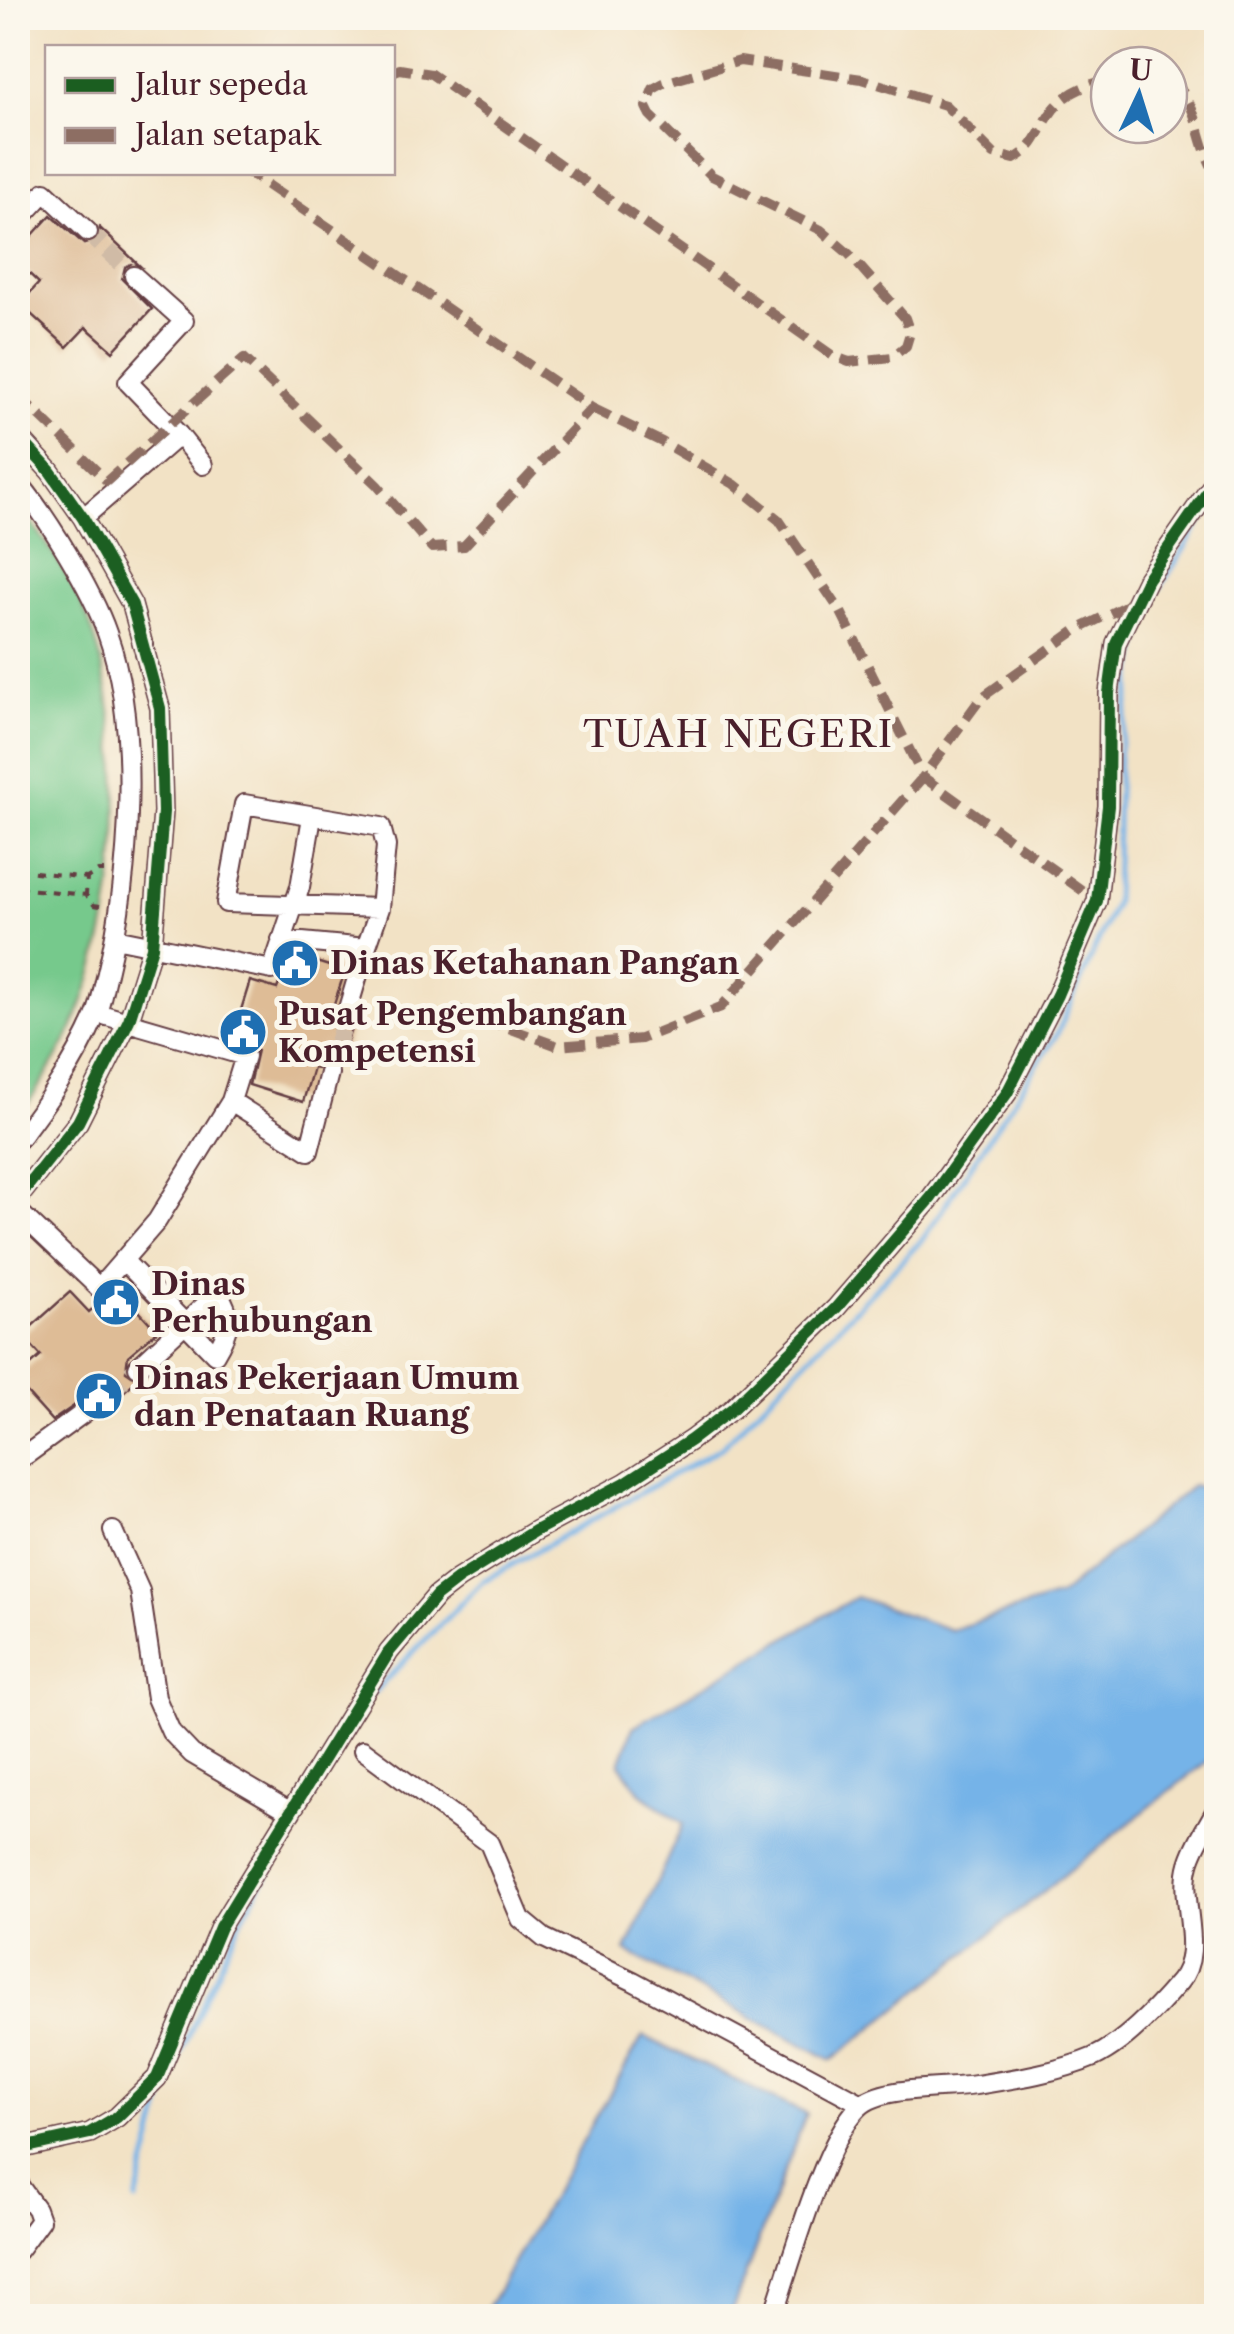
<svg xmlns="http://www.w3.org/2000/svg" width="1234" height="2334" font-family="'Libre Caslon Text',serif">
<rect width="100%" height="100%" fill="#fbf7ec"/>
<filter id="ink" filterUnits="userSpaceOnUse"><feTurbulence type="fractalNoise" baseFrequency=".01" numOctaves="2"/><feDisplacementMap in="SourceGraphic" scale="20" xChannelSelector="R" yChannelSelector="G"/><feConvolveMatrix kernelMatrix="1 2 1 2 8 2 1 2 1" color-interpolation-filters="sRGB"/></filter>
<filter id="wash" filterUnits="userSpaceOnUse"><feTurbulence type="fractalNoise" baseFrequency=".0048" numOctaves="4" result="noise"/><feDisplacementMap in="SourceGraphic" scale="40" xChannelSelector="R" yChannelSelector="G"/><feGaussianBlur stdDeviation="2.25" result="paint"/><feColorMatrix in="noise" values="0 0 0 0 0 0 0 0 0 0 0 0 0 0 0 0 0 1.4 0 .05"/><feComposite in="paint" operator="in"/></filter>
<g filter="url(#wash)">
<rect width="100%" height="100%" fill="#f2e2c5"/>
<path fill="#76c98c" stroke="#60745c" stroke-width="2.5" d="M18,507C55,549 88,604 101,660C127,774 122,911 76,1020C61,1055 39,1087 18,1118Z"/>
<path fill="#75b3e8" stroke="#60698a" stroke-width="2.5" d="M1192,1486L1216,1490V1754L832,2060L626,1951L683,1824L642,1794L620,1764L633,1727L856,1597L951,1630L1059,1596Z
M643,2036L806,2114L730,2316H483Z"/>
<g fill="none" stroke-linecap="round" stroke-linejoin="round">
<path stroke="#75b3e8" stroke-width="5" d="M373,1693L483,1581L722,1447L923,1239L1057,1034L1115,903L1119,754L1144,613L1216,498
M136,2201L167,2083L241,1920L329,1766"/>
</g>
<g id="blocks">
<path fill="#debc96" d="M51,215L84,244L98,240L100,228L140,266L131,264L125,267L122,279L152,309L113,351L86,327L67,347L20,304L39,283L18,263V251Z
M291,954L345,971L333,1007L339,1021L353,1023L339,1066L327,1061L317,1069L313,1068L303,1102L249,1085L257,1050L232,1039L250,981L277,989Z
M117,1287L157,1331L128,1356L126,1371L138,1379L101,1412L98,1401L87,1397L52,1421L18,1383V1376L41,1356L22,1335L70,1292L89,1312Z"/>
</g>
</g>
<g filter="url(#ink)">
<use href="#blocks" fill-opacity="0" stroke="#633c42" stroke-width="2.5"/>
<g fill="none" stroke-linecap="round" stroke-linejoin="round">
<path stroke="#d0bba6" stroke-width="18" stroke-dasharray="18 9" stroke-linecap="butt" d="M88,232L134,276
M329,1073L347,1012
M89,1409L138,1367"/>
<g stroke="#633c42" stroke-width="22">
<path id="minor" d="M18,221L45,192L88,232
M179,435L203,465
M18,436L50,471L83,518L132,605L160,708L163,812L152,947L129,1020L78,1122L18,1198
M18,482C47,516 92,590 107,633C141,727 130,877 107,973C103,988 101,1004 95,1017C75,1063 48,1101 18,1140
M83,518L179,435L128,382L184,321L134,276
M244,804L381,827L386,846L380,908L226,903Z
M115,938L272,970L300,887L312,817
M281,940L366,948L380,908
M347,1012L366,948
M97,1013L245,1056L231,1101L309,1151L329,1073
M18,1211L99,1288L157,1221L231,1101
M124,1261L215,1354C229,1331 234,1317 218,1293L138,1367
M26,1455L89,1409
M113,1531L140,1591L156,1698L171,1732L192,1754L291,1812
M363,1750L489,1843L521,1919L544,1938L633,1981L862,2104
M18,2149L90,2133L117,2117L157,2078L220,1927L389,1652L436,1596L458,1579L535,1531L625,1483L691,1440L732,1409L836,1308L931,1198L1007,1093L1057,995L1097,901L1108,806L1109,693L1116,643L1147,579L1216,480
M18,2184L36,2209L40,2220L18,2250
M773,2316C790,2266 824,2141 859,2107C881,2085 945,2090 976,2085C1014,2079 1059,2072 1094,2057C1126,2042 1157,2008 1179,1982C1206,1951 1178,1900 1189,1864C1194,1845 1207,1827 1216,1810"/>
</g>
<path stroke="#633c42" stroke-width="4" stroke-dasharray="8 8" stroke-linecap="butt" d="M18,870L87,878
M18,888L86,895
M100,906L94,905L86,895L87,878L98,871H104"/>
<use href="#minor" stroke="#fff" stroke-width="18"/>
<path stroke="#8d6e63" stroke-width="10" stroke-dasharray="20 10" stroke-linecap="butt" d="M392,72L400,69L431,74L833,356L849,362L892,357L906,346L910,333L905,318L849,254L821,230L712,176L650,115L646,107L653,89L664,83L740,61L862,79L945,105L994,154L1014,159C1038,147 1038,130 1053,110C1068,91 1087,85 1109,79
M1169,80C1199,96 1197,146 1216,174
M18,395L107,481L244,358L377,485L432,548L464,546L592,408L248,172
M592,408L662,442L734,484L779,520L841,612L923,777L1097,901
M453,1008L558,1046L641,1039L721,1007L923,777L981,698L1075,631L1135,601"/>
<g stroke="#fbf7ec" stroke-width="19">
<path id="cycleway" d="M18,436L50,471L83,518L132,605L160,708L163,812L152,947L129,1020L78,1122L18,1198
M18,2149L90,2133L117,2117L157,2078L220,1927L389,1652L436,1596L458,1579L535,1531L625,1483L691,1440L732,1409L836,1308L931,1198L1007,1093L1057,995L1097,901L1108,806L1109,693L1116,643L1147,579L1216,480"/>
</g>
<use href="#cycleway" stroke="#1b5e20" stroke-width="12"/>
</g>
</g>
<defs>
<g id="civic-disc" transform="scale(2.5)"><circle r="9.5" fill="#1f6fb2" stroke="#fbf7ec"/><path d="M-.6-6.5H3V-4.5H.6V-3L4-1V1h2V6H-6V1h2V-1L-.6-3ZM-1.2 2.5V6h2.4V2.5Z" fill="#fff"/></g>
</defs>
<g fill-rule="evenodd">
<use href="#civic-disc" x="295" y="963"/>
<use href="#civic-disc" x="243" y="1032"/>
<use href="#civic-disc" x="116" y="1302"/>
<use href="#civic-disc" x="99" y="1396"/>
</g>
<g text-anchor="middle" stroke-width="10" stroke-linejoin="round" paint-order="stroke">
<g font-size="32" font-weight="bold" fill="#4a1f2b" stroke="#fbf7ec" text-anchor="start">
<text x="330" y="974">Dinas Ketahanan Pangan</text>
<text x="278" y="1025">Pusat Pengembangan<tspan x="278" dy="37">Kompetensi</tspan></text>
<text x="151" y="1295">Dinas<tspan x="151" dy="37">Perhubungan</tspan></text>
<text x="134" y="1389">Dinas Pekerjaan Umum<tspan x="134" dy="37">dan Penataan Ruang</tspan></text>
</g>
<g font-size="38" letter-spacing="2.5" fill="#4a1f2b" stroke="#fbf7ec">
<text x="739" y="747">TUAH NEGERI</text>
</g>
</g>
<rect width="1234" height="2334" fill="none" stroke="#fbf7ec" stroke-width="60"/>
<rect x="45" y="45" width="350" height="130" fill="#fbf7ec" stroke="#b4a19f" stroke-width="2.5"/>
<rect x="65" y="78" width="50" height="15" fill="#1b5e20" stroke="#b4a19f" stroke-width="2.5"/>
<text x="135" y="95" font-size="30" fill="#4a1f2b">Jalur sepeda</text>
<rect x="65" y="128" width="50" height="15" fill="#8d6e63" stroke="#b4a19f" stroke-width="2.5"/>
<text x="135" y="145" font-size="30" fill="#4a1f2b">Jalan setapak</text>
<g transform="translate(1139 95) rotate(4)"><circle r="48" fill="#fbf7ec" stroke="#b4a19f" stroke-width="2.5"/>
<path d="M0-8L18 38L0 25L-18 38Z" fill="#1f6fb2"/>
<text y="-15" font-size="28" font-weight="bold" text-anchor="middle" fill="#4a1f2b">U</text>
</g>
</svg>
